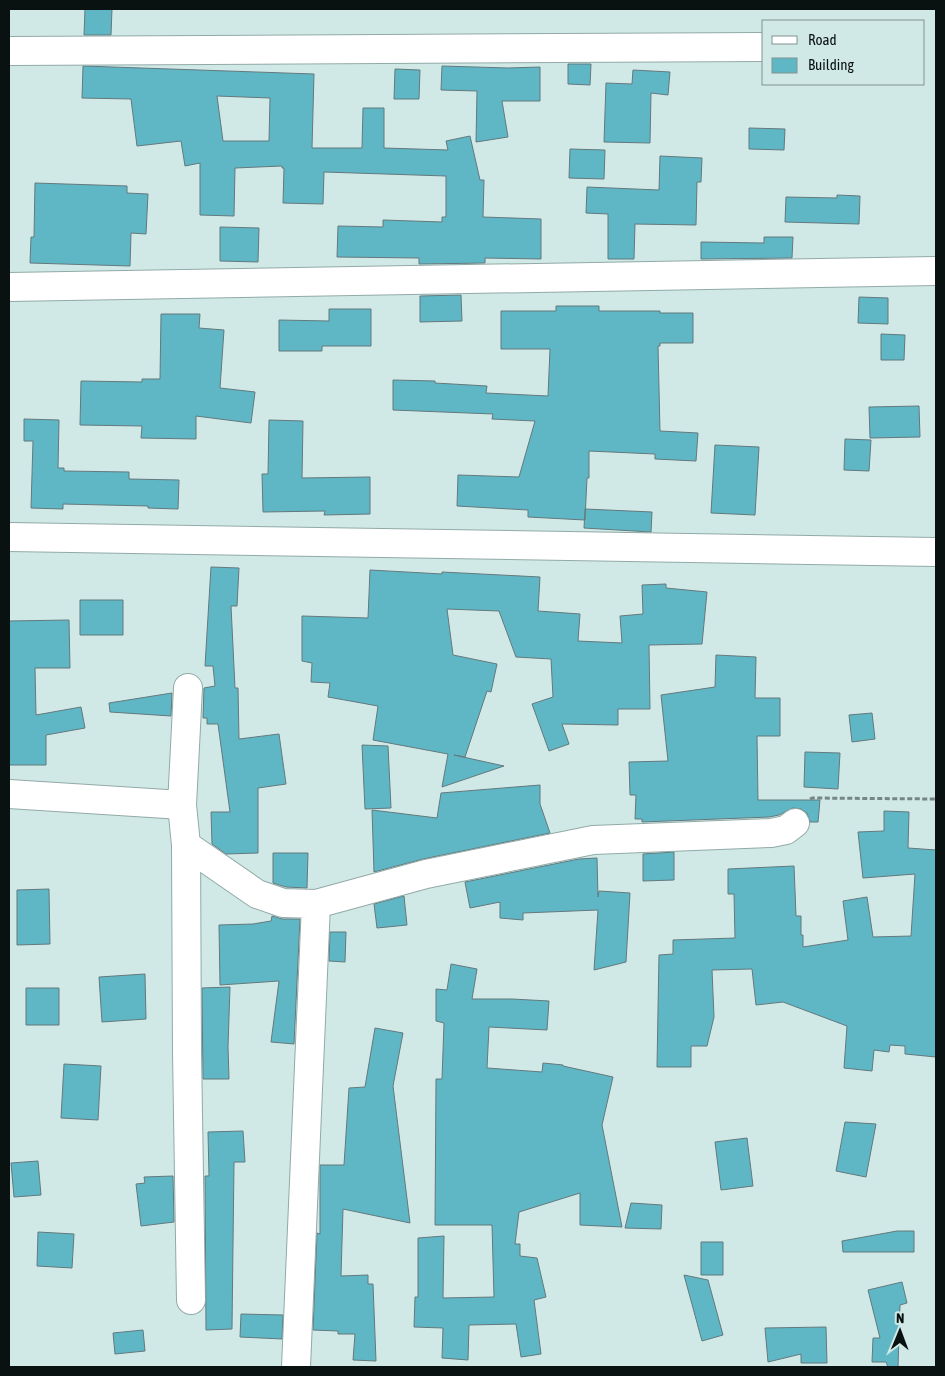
<svg xmlns="http://www.w3.org/2000/svg" width="945" height="1376" font-family="'Asap Condensed',sans-serif">
<rect width="100%" height="100%" fill="#d0e9e6"/>
<path fill="#5fb7c6" stroke="#63797d" fill-rule="evenodd" d="M85,9H112L111,35H84Z
M568,64H591L590,85L568,84Z
M83,66L314,74L312,148H362L363,108H384V148L448,150L446,141L470,136L480,180H484L483,217L541,219V259L485,258V263L419,264V258L337,257L338,226L383,227V220L442,222V217H446V176L324,172L323,204L283,203L284,168H282V166L235,168L234,216L200,215V163L185,166L181,141L137,146L131,99L82,98ZM217,96L270,98L269,141H223Z
M442,66L508,68L540,67V101H502L508,137L476,142L477,91L441,90Z
M395,69L420,70L419,99H394Z
M633,70L670,72L668,95L651,93L650,143L604,142L606,83L632,84Z
M749,128L785,129L784,150L749,149Z
M570,149L605,150L604,179L569,178Z
M660,156L702,158L701,182H697L696,225L635,224L634,259H608V214L586,213L587,187L659,190Z
M35,183L127,186V193L148,194L146,234L131,233L130,266L30,263L31,237H34Z
M837,195L860,196L859,224L785,222L786,197L837,198Z
M220,227L259,228L258,262L220,261Z
M764,237H793L792,258L701,259V242L764,243Z
M461,295L462,321L420,322V296Z
M859,297L888,298V324L858,323Z
M556,306H599V311H660V313H693V343H660V346H658L660,431L698,433L696,461L655,459V454L589,451V478H587L585,520L528,517V510L457,506L458,475L519,477L535,421L492,419L493,414L393,410V380L435,381V383L487,386L486,393L548,396L550,349H501V311H556Z
M329,309H371V346H322V351H279V320L329,321Z
M161,314H200L199,328L224,330L220,388L255,392L251,423L196,416V439L141,438L142,426L80,425L81,381L142,382V379H160Z
M881,334L905,335L904,360H881Z
M919,406L920,437L870,438L869,407Z
M24,419L59,420L58,468H64V471L129,472V479L179,480L178,509L148,508V506L63,504V509L31,508L33,441H24Z
M269,420L303,421L302,478L370,477V514L324,515L325,511L263,512L262,474H268Z
M845,439L871,440L869,471L844,470Z
M715,445L759,447L755,515L711,513Z
M585,509L652,512L651,532L584,528Z
M211,567L239,568L237,606H231L235,688H238L239,739L279,734L286,784L258,788V853L226,854L212,844L211,812H230L218,724H207V718H203L204,688L215,686L213,666H205Z
M370,570L442,574V572L540,577L538,611L580,614L578,641L622,643L620,616L643,614L642,585L666,584V588L707,592L702,644L649,645L650,709H618V725L562,724L569,744L549,751L532,704L553,697L551,659L516,657L499,611L447,609L453,655L497,664L491,692L487,691L465,757L454,755L504,766L442,787L448,754L373,740L378,706L328,697L330,683L311,682L312,663L302,661V616L368,618Z
M80,600H123V635H80Z
M69,620L70,668H35L36,715L81,707L85,728L46,735V765H9V621Z
M716,655L756,657L755,698H780V736H757L758,800H820L818,822H810L807,813L801,809L793,808L779,815L769,817L642,822V819H635L636,795H630L629,762L668,761L661,695L715,687Z
M172,693L171,716L110,712L109,703Z
M872,713L875,739L852,742L849,715Z
M362,745L388,746L391,808L365,809Z
M805,752L840,753L838,789L804,787Z
M540,785V804L550,833L423,859L374,872L372,810L437,818L441,793Z
M884,811L909,812L908,848L936,850V1057L905,1054V1046L890,1045L889,1052L874,1050L872,1071L844,1068L847,1026L783,1002L756,1005L752,969L712,970L714,1017L707,1046H691V1067H657L659,955L673,954V940L735,938L734,894H728V869L794,866L796,916H801V935H803V947L848,940L843,901L867,897L873,937L911,936L915,874L863,878L858,832L884,831Z
M674,852V880L643,881V854Z
M273,853H308L307,888L286,887L273,883Z
M597,858L598,897L599,891L630,893L626,962L594,970L598,910L523,913V920L500,918V902L470,908L465,882L579,859Z
M49,889L50,944L17,945V890Z
M404,896L407,925L377,928L374,904Z
M272,916L282,919H300L294,1044L271,1042L279,981L220,985L219,925L253,924L271,921Z
M330,932H346L345,962L329,961Z
M451,964L477,969L472,999H512L549,1001L547,1030L489,1027L487,1068L542,1072L543,1063L563,1065V1066L613,1077L602,1125L622,1227L580,1225V1193L519,1212L515,1244H520V1256L537,1258L546,1297L534,1300L541,1354L521,1357L516,1324L469,1325L468,1360L442,1358L443,1328L414,1327L415,1297H418V1238L444,1236L443,1298L494,1297L492,1225H435L436,1079H442L444,1023L436,1021V989L447,990Z
M145,974L146,1019L102,1022L99,977Z
M230,987L228,1047L229,1079H203L202,988Z
M26,988H59V1025H26Z
M375,1028L403,1033L393,1086L410,1223L343,1209L341,1276L368,1275V1284H373L376,1361L353,1360L355,1334H338V1331L313,1330L317,1233L320,1234V1165H344L349,1088L365,1087Z
M64,1064L101,1066L98,1120L61,1118Z
M845,1122L876,1124L866,1177L836,1171Z
M243,1131L245,1162H234L232,1329L206,1330L205,1176H209L208,1132Z
M747,1138L753,1186L721,1190L715,1142Z
M38,1161L41,1195L14,1197L11,1163Z
M173,1176L174,1222L141,1226L136,1184L145,1183L144,1177Z
M631,1203L662,1205L661,1229L625,1228Z
M897,1231H914V1252H843L842,1241Z
M38,1232L74,1234L72,1268L37,1266Z
M701,1242H723V1275H701Z
M684,1275L708,1280L723,1335L702,1341Z
M902,1282L907,1303L900,1305L898,1367H888L886,1362H872L873,1338H880L868,1290Z
M241,1314L283,1315L282,1339L240,1337Z
M826,1327L827,1363H801V1354L768,1362L765,1328Z
M143,1330L145,1351L115,1354L113,1333Z"/>
<g fill="none" stroke-linecap="round" stroke-linejoin="round">
<g stroke="#92aaa7" stroke-width="30">
<path id="minor" d="M9,51L764,47
M9,287L936,271
M9,537L936,552
M188,688L182,805L186,845L187,1052L191,1300
M9,794L182,805
M186,845L257,894L283,903L316,904L296,1367
M316,904L426,874L593,840L771,833L786,830L795,823"/>
</g>
<path stroke="#758684" stroke-width="3" stroke-dasharray="5 2.5" stroke-linecap="butt" d="M810,799L812,798L936,799"/>
<use href="#minor" stroke="#fff" stroke-width="28"/>
</g>
<rect width="945" height="1376" fill="none" stroke="#091211" stroke-width="20"/>
<rect x="762" y="20" width="162" height="65" fill="#d0e9e6" stroke="#809391"/>
<rect x="772" y="36" width="25" height="8" fill="#ffffff" stroke="#809391"/>
<text x="808" y="45" font-size="15" fill="#091211">Road</text>
<rect x="772" y="58" width="25" height="15" fill="#5fb7c6" stroke="#809391"/>
<text x="808" y="70" font-size="15" fill="#091211">Building</text>
<g transform="translate(900 1331) rotate(1)" stroke="#d0e9e6" stroke-width="4" paint-order="stroke">
<path d="M0-4L9 19L0 12L-9 19Z" fill="#091211"/>
<text y="-8" font-size="14" font-weight="bold" text-anchor="middle" fill="#091211">N</text>
</g>
</svg>
